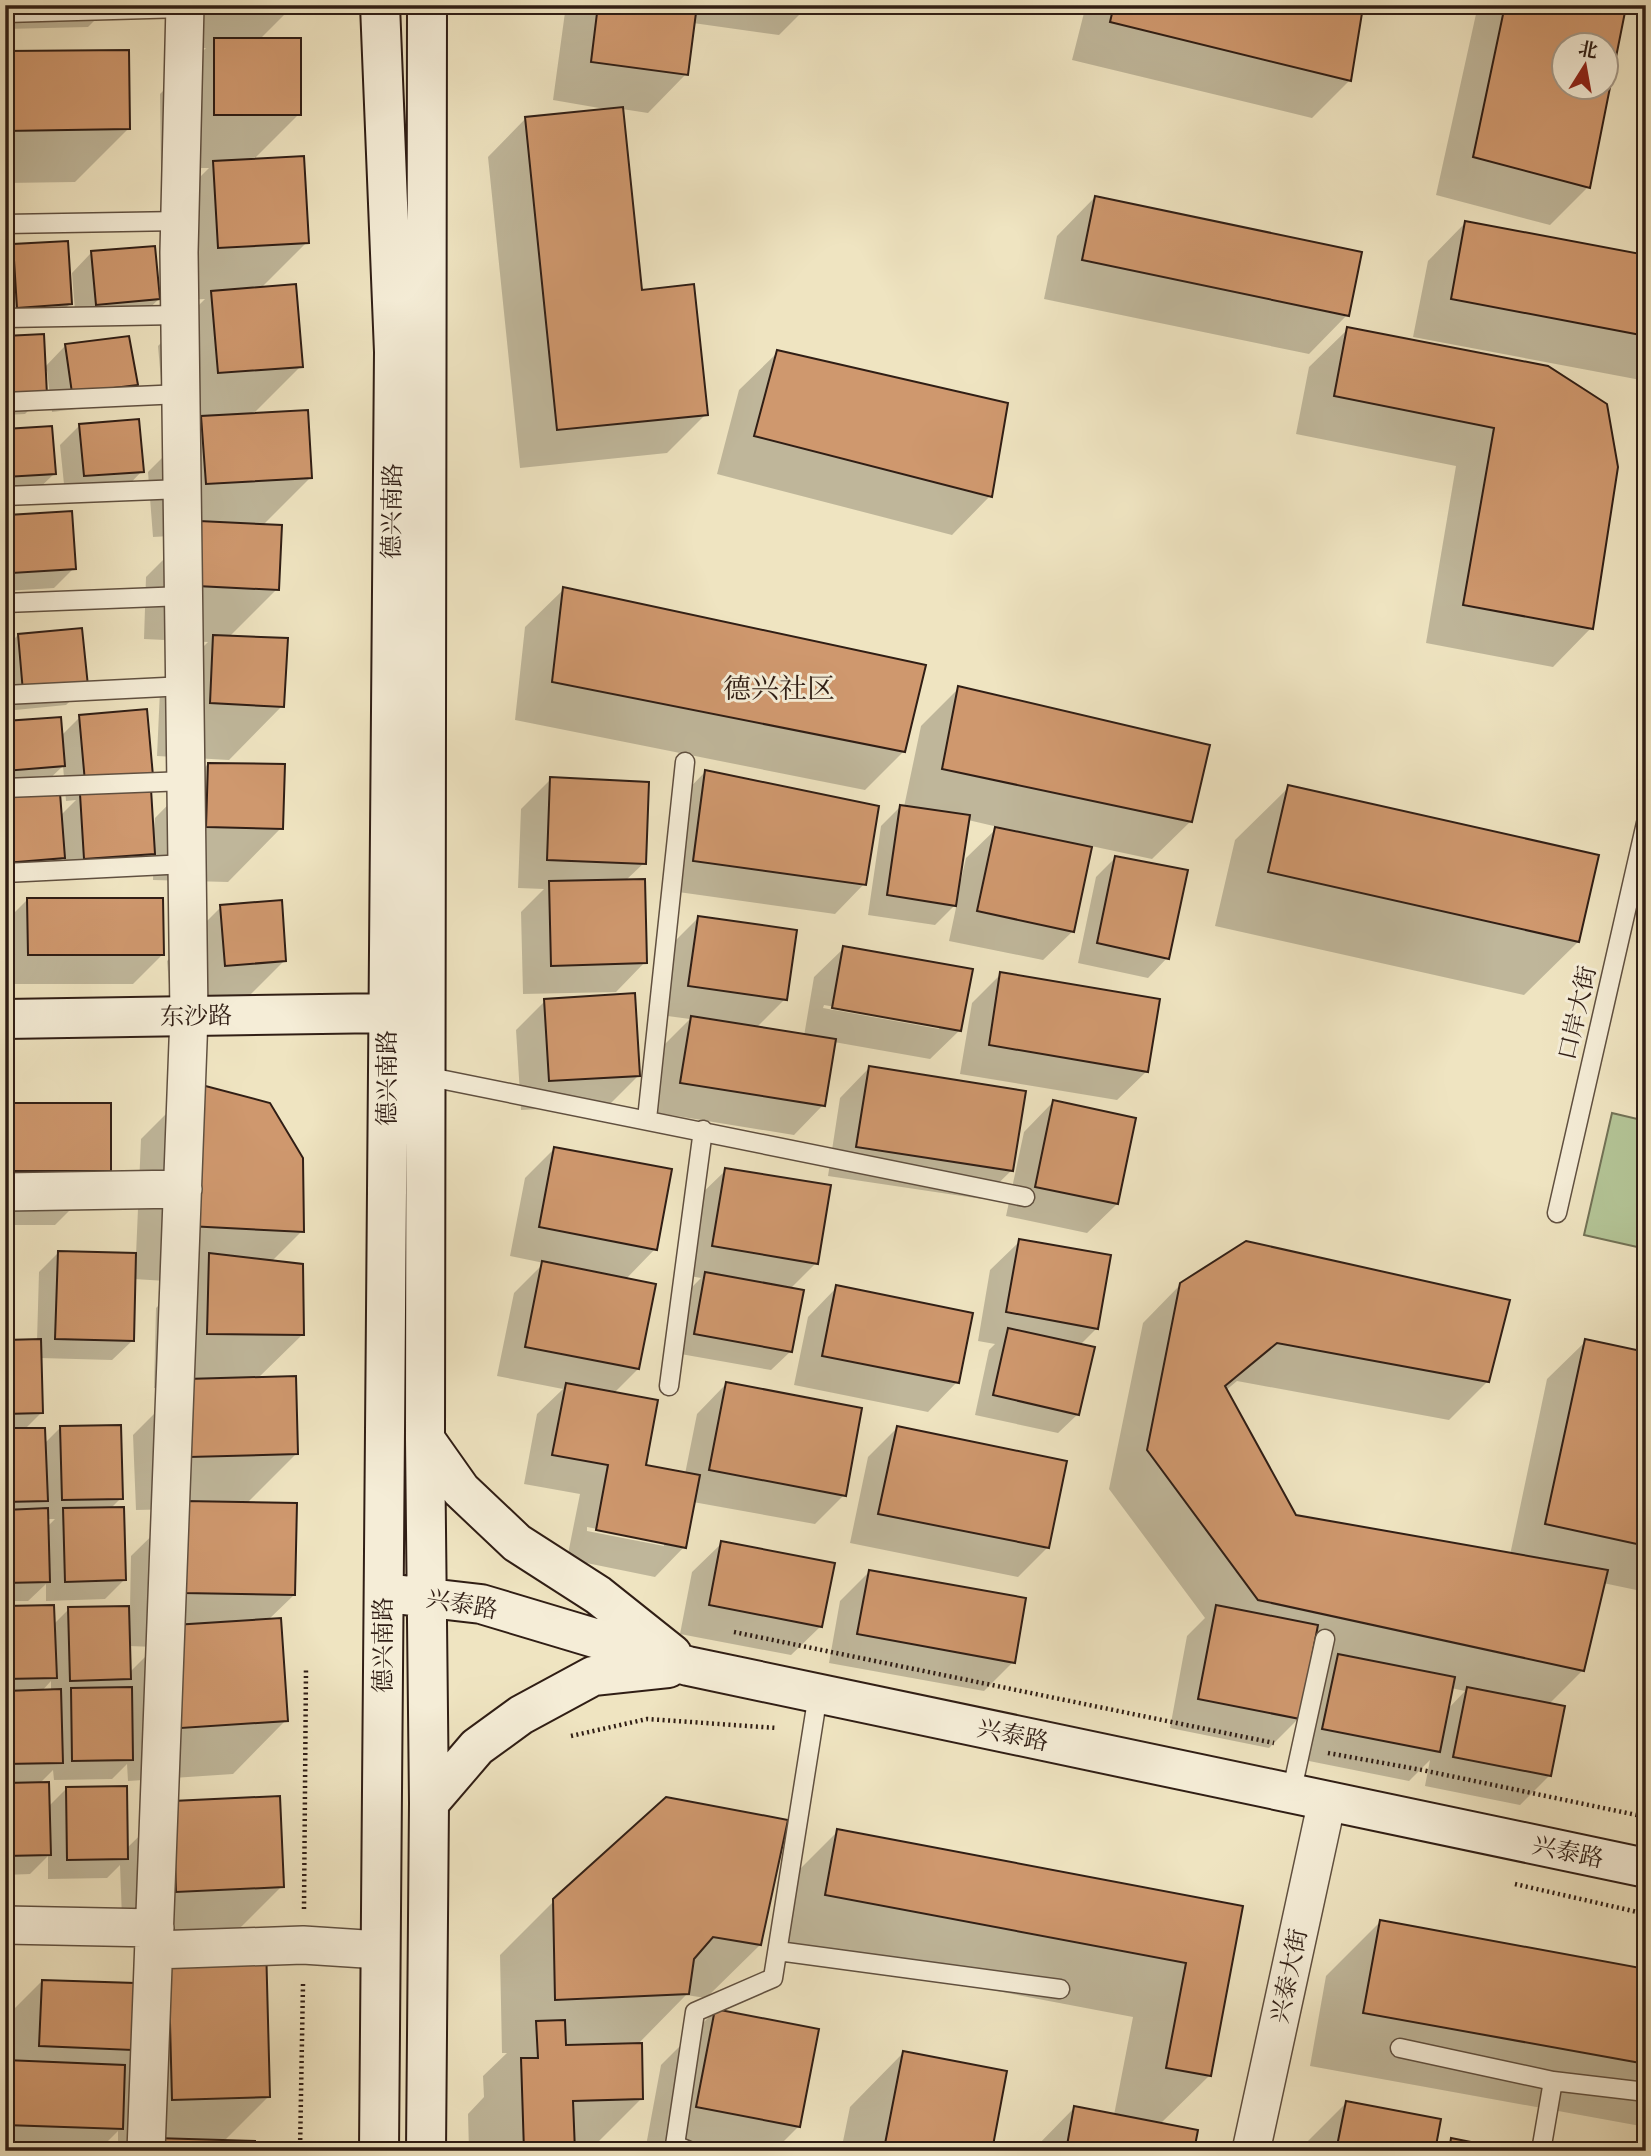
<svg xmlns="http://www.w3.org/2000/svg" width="1651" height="2156" font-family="Cardo,'Noto Serif SC',serif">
<rect width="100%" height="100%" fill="#efe4c1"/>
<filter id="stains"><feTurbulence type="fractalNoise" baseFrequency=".00286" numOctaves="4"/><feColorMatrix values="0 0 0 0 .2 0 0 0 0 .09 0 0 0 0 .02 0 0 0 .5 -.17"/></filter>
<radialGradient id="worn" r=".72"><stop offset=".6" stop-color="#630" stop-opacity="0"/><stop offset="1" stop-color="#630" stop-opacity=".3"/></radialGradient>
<path fill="#b4c597" stroke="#727256" stroke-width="2" d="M1612,1113L1646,1121V1249L1584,1235Z"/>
<path fill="#0003" fill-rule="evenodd" d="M5,5H110L88,27L5,29Z
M167,5H294L259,40L299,114L253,160L307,242L260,289L301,366L252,415L310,478L262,526L277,589L229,637L282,706L229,760L157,756L160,690L208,642L144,639L146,577L188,535L153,537L148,472L197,423L165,426L158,346L205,299L165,301L160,217L209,168H161L160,94L206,48H167Z
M566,5H809L779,35L693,23L686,74L648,113L622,109L641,292L706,414L667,453L520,468L488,157L526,118L611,110L553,100Z
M1086,5H1360L1350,80L1312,118L1072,60Z
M1478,5H1613L1624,8L1588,187L1550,225L1436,195ZM1564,46H1606V88H1564Z
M5,53L129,128L75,182L5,183Z
M1095,197L1347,315L1309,354L1044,299L1057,236Z
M1466,222L1646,257V381L1413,337L1428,261Z
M14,246L70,304L50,323L5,326V254Z
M91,253L159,299L139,318L76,324L72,273Z
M1348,329L1547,367L1591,628L1553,667L1426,643L1456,466L1296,434L1309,367Z
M5,338L44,368L65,346L136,384L116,404L52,412L47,371H44L45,394L25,414L5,415Z
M778,352L990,496L952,535L717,474L739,390Z
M80,425L142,471L123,491L65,494L60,445Z
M5,430L54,474L34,493L5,495Z
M9,516L74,568L54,588L5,591V520Z
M564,589L903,752L865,790L515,720L525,627Z
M18,635L86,686L66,705L5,711V648Z
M959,688L1191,821L1152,859L1091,846L1073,931L1043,960L949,941L957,903L935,925L868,915L881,826L901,806L904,807L921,726ZM968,820L998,827L966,858L961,880H958Z
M80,717L135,791L152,829H154L155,818L208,764L281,828L228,882L153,880L154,852L134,873L65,878L64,857L44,877L5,880V799L60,816L76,800L66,801L63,766L43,785L5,788V723L61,736Z
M705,772L864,884L835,914L664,890L676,802Z
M551,779L644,863L625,881L645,962L616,992L523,994L521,912L544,889L518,888L521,809Z
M1289,787L1578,942L1524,995L1215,926L1235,840Z
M1116,857L1167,958L1148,978L1078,963L1096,877Z
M5,891L10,917L28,899L162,955L133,984H5Z
M221,907L285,960L231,1014L172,1019L167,961Z
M698,918L785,999L756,1028L804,1036L814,977L844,948L960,1030L930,1059L834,1042L823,1105L794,1135L652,1112L662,1047L690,1019L660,1015L669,947ZM824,1005L939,1025V1029L823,1008Z
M1001,974L1147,1071L1117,1100L960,1074L972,1003Z
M545,1001L638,1076L609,1105L521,1110L516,1030Z
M869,1068L1012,1170L982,1199L828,1176L840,1098Z
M195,1085L302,1231L271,1262L302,1335L257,1379L297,1453L246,1504L294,1595L267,1621L286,1720L233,1774L128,1781L127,1764L112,1779L54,1780L53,1770L39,1784L48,1807L66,1789L126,1849L174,1802L282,1886L228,1940L123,1945L120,1865L107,1878L48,1879V1856L30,1874L5,1875V1608L53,1625L69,1609L130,1608L131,1556L179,1509L136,1510L133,1435L180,1388H154L156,1308L182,1282L134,1279L132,1341L112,1360L40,1358L42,1412L24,1430L44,1444L60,1428L121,1498L110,1509L124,1580L105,1599L46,1601V1584L28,1601H5V1342L37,1341L39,1272L59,1252L136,1255L141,1139ZM47,1519H55L47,1527ZM129,1646L155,1647L129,1673ZM51,1681V1691L41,1692Z
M1053,1102L1117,1204L1087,1233L1006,1216L1024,1132Z
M5,1105L109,1171L55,1225H5Z
M554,1149L655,1249L625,1280L638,1369L613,1394L644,1466L685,1474L697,1414L726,1384L844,1495L815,1524L693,1502L684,1547L655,1577L567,1559L580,1494L524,1484L537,1414L563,1389L497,1376L514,1293L544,1263L510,1256L525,1178ZM587,1527L664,1542V1546L587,1531Z
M726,1170L816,1263L790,1289L791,1351L771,1370L675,1353L686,1293L701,1278L684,1275L696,1199Z
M1020,1241L1097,1328L1079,1346L1078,1414L1058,1433L975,1415L989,1350L995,1344L978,1341L990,1270Z
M1181,1284L1487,1382L1449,1420L1237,1381L1225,1391L1295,1517L1510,1555L1547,1379L1586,1341L1646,1354V1592L1603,1583L1583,1670L1548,1705L1549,1776L1520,1805L1425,1786L1430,1760L1409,1781L1294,1758L1303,1714L1269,1748L1170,1728L1187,1636L1205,1618L1109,1489L1143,1323ZM1310,1658L1331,1662L1309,1685ZM1451,1688L1465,1691L1447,1710Z
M837,1287L957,1382L928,1412L794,1385L808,1317Z
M897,1428L1047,1548L1018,1577L850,1543L868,1457Z
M722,1543L821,1626L791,1655L680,1634L692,1572Z
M869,1572L1013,1662L984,1691L829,1663L840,1601Z
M838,1831L1241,1907L1209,2076L1160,2124L1192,2151H1032L1075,2107L1114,2115L1133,2017L772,1948L784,1885Z
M555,1900L760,1945L706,1998L686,1995L637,2045L642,2098L589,2151H469L468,2114L484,2097L483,2076L507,2053H502L500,1955Z
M1380,1922L1646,1970V2127L1310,2066L1326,1976Z
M168,1948L268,2097L223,2142L253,2151H118V2131L98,2151H5V2018L42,1981L132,1985Z
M715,2011L799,2126L774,2151H645L661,2065Z
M903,2053L990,2151H841L850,2107Z
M1346,2103L1434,2151H1298Z
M1452,2140L1507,2151H1441Z"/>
<path fill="#cf986e" stroke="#301e15" stroke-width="2" fill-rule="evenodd" d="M598,5H697L688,75L591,62Z
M1114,5H1362L1363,7L1351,81L1110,22Z
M1505,5L1626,7L1590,188L1473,157ZM1564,46H1606V88H1564Z
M214,38H301V115H214Z
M129,50L130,129L5,131V51Z
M623,107L642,290L694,284L708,415L557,430L525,117Z
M304,156L309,243L218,248L213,161Z
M1095,196L1362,252L1349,316L1082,260Z
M1465,221L1646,255V336L1451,299Z
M68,241L72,304L17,308L13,244Z
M155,246L160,299L96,305L91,251Z
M296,284L303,367L218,373L211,291Z
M1347,327L1548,366L1607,404L1618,467L1593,629L1463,605L1494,428L1334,396Z
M44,334L47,395L5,397V336Z
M129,336L138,385L72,393L65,344Z
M777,350L1008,403L992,497L754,436Z
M308,410L312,478L206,484L201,416Z
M139,419L144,472L84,476L79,424Z
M52,426L56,474L5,477V429Z
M72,511L76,569L12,573L8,515Z
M199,521L282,525L279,590L197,586Z
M563,587L926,665L905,752L552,682Z
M82,628L88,686L23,692L18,634Z
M213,635L288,638L284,707L210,703Z
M958,686L1210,745L1192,822L942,769Z
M147,709L153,776L85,782L79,715Z
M61,717L65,766L5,771V721Z
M208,763L285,764L283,829L206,827Z
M705,770L879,806L866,885L693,861Z
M550,777L649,782L646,864L547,860Z
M1288,785L1599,855L1579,942L1268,872Z
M151,789L155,854L84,859L80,794Z
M60,793L65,858L5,863V797Z
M900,805L970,815L956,906L887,895Z
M995,827L1092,847L1074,932L977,911Z
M1115,856L1188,870L1169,959L1097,943Z
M645,879L647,963L551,966L549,881Z
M5,889H10L14,954L5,955Z
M27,898H163L164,955H28Z
M282,900L286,961L225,966L220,905Z
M698,916L797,930L787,1000L688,986Z
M843,946L973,969L961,1031L832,1008Z
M1000,972L1160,999L1148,1072L989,1045Z
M635,993L640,1076L549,1081L544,999Z
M691,1016L836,1039L825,1106L680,1083Z
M869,1066L1026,1091L1013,1171L856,1147Z
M194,1083L270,1103L303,1158L304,1232L188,1226Z
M1053,1100L1136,1118L1118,1204L1035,1187Z
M5,1103H111V1171H5Z
M554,1147L672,1169L657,1250L539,1227Z
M725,1168L831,1185L818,1264L712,1246Z
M1019,1239L1111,1255L1098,1329L1006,1312Z
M1246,1241L1510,1300L1489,1382L1277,1343L1225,1386L1296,1515L1608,1570L1584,1671L1258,1600L1147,1450L1180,1283Z
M58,1251L136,1253L134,1341L55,1339Z
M209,1253L303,1264L304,1335L207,1334Z
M542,1261L656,1284L639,1369L525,1347Z
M705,1272L804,1290L792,1352L694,1334Z
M836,1285L973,1313L959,1383L822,1356Z
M1008,1328L1095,1347L1079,1415L993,1395Z
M41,1339L43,1413L5,1414V1340Z
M1585,1339L1646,1352V1546L1545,1524Z
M296,1376L298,1454L189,1457L186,1379Z
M726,1382L862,1408L846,1496L709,1470Z
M566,1383L658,1400L646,1465L700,1475L686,1548L596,1530L608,1465L552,1455Z
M121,1425L123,1499L62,1500L60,1426Z
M897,1426L1067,1461L1049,1548L878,1514Z
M5,1428H45L48,1501L5,1502Z
M184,1501L297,1503L295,1595L182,1593Z
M124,1507L126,1580L65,1582L63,1508Z
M48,1508L50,1582L5,1583V1510Z
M721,1541L835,1563L822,1627L709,1605Z
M869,1570L1026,1598L1015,1663L857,1634Z
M54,1605L57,1678L5,1679V1606Z
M1216,1605L1318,1625L1300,1719L1198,1699Z
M129,1606L131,1679L70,1681L68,1607Z
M281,1618L288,1721L181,1728L174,1625Z
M1338,1654L1455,1677L1440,1752L1322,1729Z
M132,1687L133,1760L72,1761L71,1688Z
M1467,1687L1565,1706L1551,1776L1453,1757Z
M61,1689L63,1763L5,1764V1691Z
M49,1782L51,1855L5,1856V1783Z
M127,1786L128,1859L67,1860L66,1787Z
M280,1796L284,1887L176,1892L173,1801Z
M666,1797L788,1820L761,1945L713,1937L694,1959L689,1994L555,2000L553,1899Z
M837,1829L1243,1906L1211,2076L1166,2068L1186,1963L825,1895Z
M1380,1920L1646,1969V2064L1363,2013Z
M266,1944L270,2097L172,2100L168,1946Z
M42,1980L135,1983L133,2050L39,2046Z
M715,2009L819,2029L800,2127L696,2107Z
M565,2020L566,2045L642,2043L643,2099L573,2101L575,2151H524L521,2058H538L536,2021Z
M903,2051L1007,2071L992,2151L884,2149Z
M5,2060L125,2065L123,2129L5,2125Z
M1346,2101L1441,2119L1435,2151H1336Z
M1074,2106L1198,2130L1194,2151H1066Z
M155,2138L255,2141V2151H155Z
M1451,2138L1516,2151H1449Z
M1563,2145L1592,2151H1562Z"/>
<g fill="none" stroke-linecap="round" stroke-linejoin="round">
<g stroke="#605040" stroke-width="21">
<path id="lane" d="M5,13L185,8
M5,224L180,221
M5,318L179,315
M5,402L181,394
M5,496L182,489
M5,603L184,596
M5,695L185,686
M5,788L186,781
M5,873L187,864
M425,1076L1025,1197
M647,1119L685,762
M1557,1213L1646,823
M669,1386L703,1130
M1291,1794L1325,1639
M778,1951L1060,1989
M1400,2048L1553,2081L1541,2151
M1553,2081L1646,2092
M689,2151L675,2145L695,2012L773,1978L818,1694"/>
</g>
<g stroke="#605040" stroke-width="40">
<path id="street" d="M5,1192L183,1189
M5,1925L155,1928
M154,1950L303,1945L380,1950
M146,2151L189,1016L179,252L185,5
M1251,2151L1327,1801"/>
</g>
<g stroke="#301e15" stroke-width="42">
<path id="secondary" d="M5,1019L388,1013
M425,1439L461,1490L517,1543L598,1595L672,1654
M403,1595L481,1604L688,1666L1646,1868
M429,1803L477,1747L521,1715L593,1676L668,1668
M379,2151L394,352L380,5
M426,2151L429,1803L425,1439L427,5"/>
</g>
<path stroke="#301e15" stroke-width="4.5" stroke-dasharray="2 3.5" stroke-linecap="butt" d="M734,1632L1274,1743
M571,1736L647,1719L777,1728
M1328,1753L1422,1770L1646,1817
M1515,1884L1646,1914
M304,1909L306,1668
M300,2151L303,1984"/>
<use href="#lane" stroke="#f5edd7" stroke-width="18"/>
<use href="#street" stroke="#f5edd7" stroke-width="37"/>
<use href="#secondary" stroke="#f5edd7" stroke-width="38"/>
</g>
<g text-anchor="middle" stroke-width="6" stroke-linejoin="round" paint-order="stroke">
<g font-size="24" fill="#301e15" stroke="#f5edd7">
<text transform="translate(392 511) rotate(-89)" y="8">德兴南路</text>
<text transform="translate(1577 1013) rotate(-77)" y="8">口岸大街</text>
<text transform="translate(196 1016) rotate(-1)" y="8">东沙路</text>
<text transform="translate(387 1078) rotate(-90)" y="8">德兴南路</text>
<text transform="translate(462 1604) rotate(10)" y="8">兴泰路</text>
<text transform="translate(383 1645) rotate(-90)" y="8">德兴南路</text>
<text transform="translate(1013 1735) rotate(12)" y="8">兴泰路</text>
<text transform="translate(1568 1852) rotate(12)" y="8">兴泰路</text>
<text transform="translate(1289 1976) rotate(-78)" y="8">兴泰大街</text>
</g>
<g font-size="28" fill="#301e15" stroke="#f5edd7">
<text x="779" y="698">德兴社区</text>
</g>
</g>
<rect width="1651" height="2156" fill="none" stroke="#efe4c1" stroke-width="28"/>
<rect x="7" y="7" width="1637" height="2142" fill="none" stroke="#301e15" stroke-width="3.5"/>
<rect x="14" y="14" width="1623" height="2128" fill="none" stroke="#301e15" stroke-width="2"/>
<g transform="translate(1585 66) rotate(11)"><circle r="33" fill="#f5edd7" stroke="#a69a89" stroke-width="2"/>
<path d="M0-5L12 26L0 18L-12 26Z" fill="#8f2418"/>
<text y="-10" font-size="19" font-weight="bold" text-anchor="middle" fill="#301e15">北</text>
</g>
<rect width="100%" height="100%" filter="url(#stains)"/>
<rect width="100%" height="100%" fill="url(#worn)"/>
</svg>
